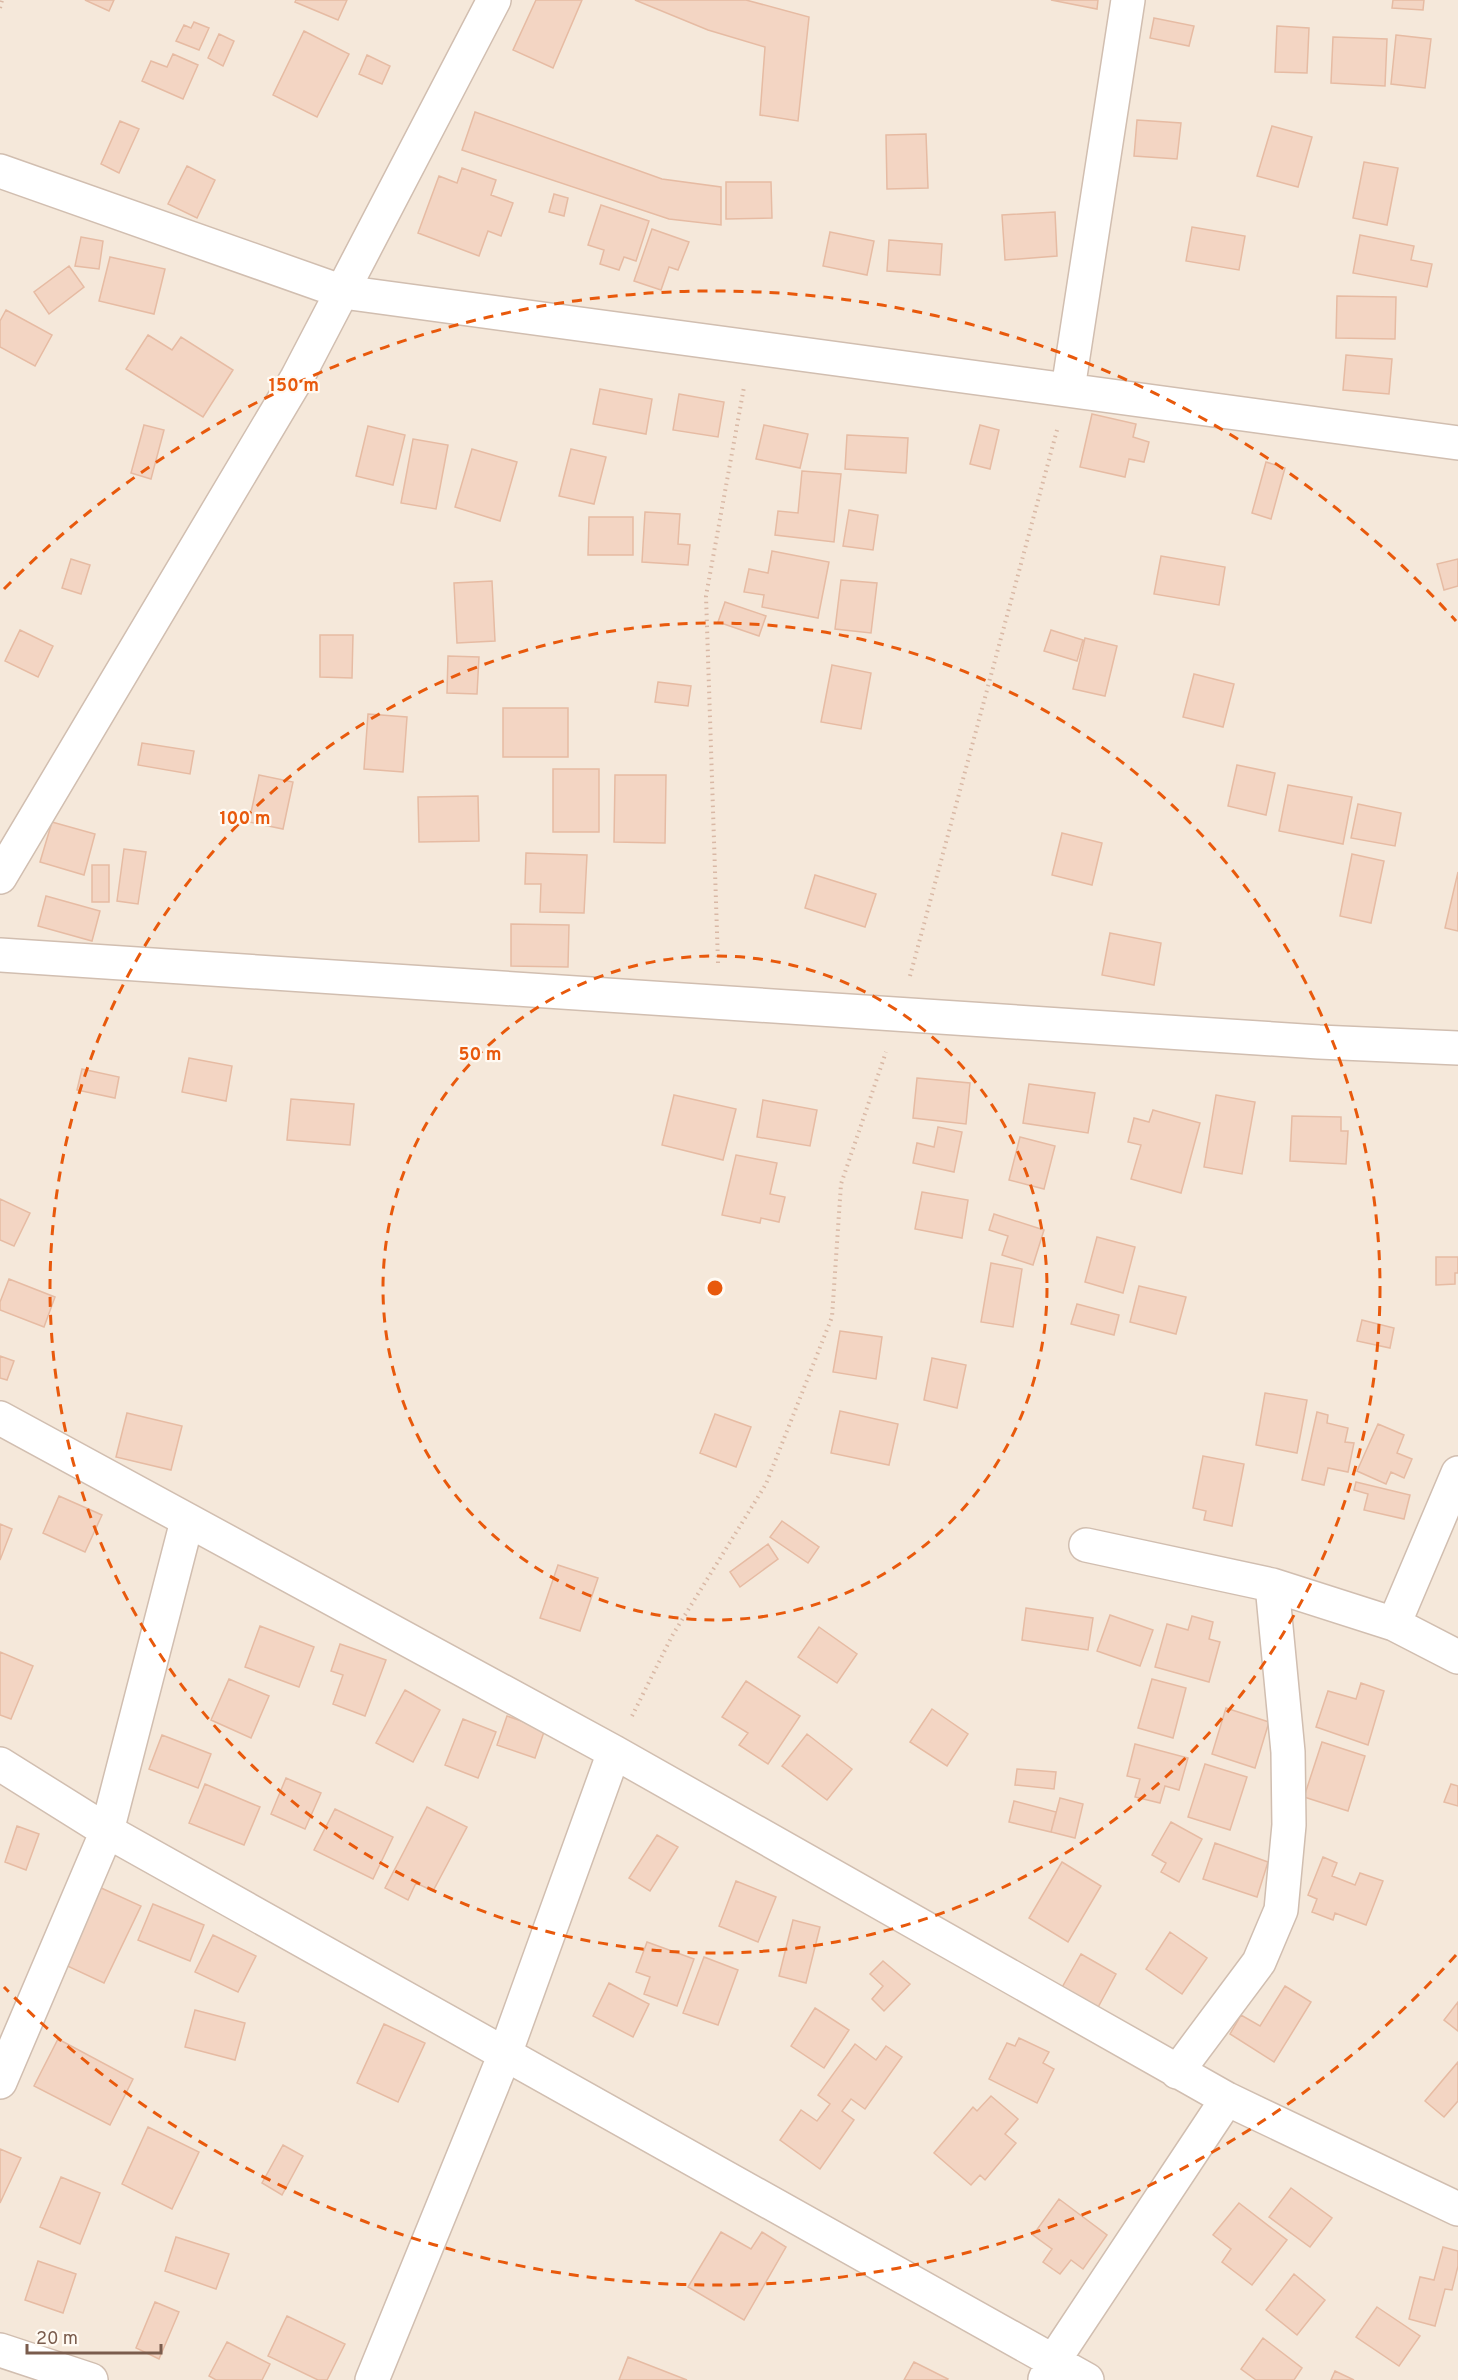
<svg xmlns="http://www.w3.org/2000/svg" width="1458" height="2380" font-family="Overpass,sans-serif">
<rect width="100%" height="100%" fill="#fdf6ec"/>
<path fill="#f5e8da" d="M0,0H1458V2380H0Z"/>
<path fill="#f3d5c3" stroke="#e6bba3" stroke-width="1.5" d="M85,0H114L109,11Z
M296,0H347L338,20L295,2Z
M536,0H582L553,68L513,50Z
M635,0H746L809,17L798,121L760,115L765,47L708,30Z
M1051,0H1098L1097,9Z
M1393,0H1424L1423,10L1392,8Z
M1154,18L1194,26L1189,46L1150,38Z
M194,22L209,28L199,50L176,41L184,25L191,28Z
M1277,26L1309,28L1307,73L1275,72Z
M304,31L349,54L317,117L273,95Z
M219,34L234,41L223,66L208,58Z
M1396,35L1431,39L1425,88L1391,84Z
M1333,37L1387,39L1385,86L1331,83Z
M173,54L198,65L183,99L142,81L151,61L167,67Z
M367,55L390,66L382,84L359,74Z
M475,112L662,179L721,187V225L669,219L462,150Z
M1137,120L1181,123L1177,159L1134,156Z
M120,121L139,129L119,173L101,164Z
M1272,126L1312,137L1298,187L1257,176Z
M926,134L928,188L887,189L886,135Z
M1364,162L1398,168L1387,225L1353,218Z
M187,166L215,180L197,218L168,204Z
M462,168L496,180L491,195L513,203L501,236L488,231L479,256L418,233L439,176L457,183Z
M726,182H771L772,218L726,219Z
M554,194L568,198L564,216L549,212Z
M601,205L649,221L636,261L624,257L619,270L600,264L604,250L588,245Z
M1055,212L1057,256L1005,260L1002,215Z
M1192,227L1245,236L1239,270L1186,261Z
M652,229L689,242L678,270L669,267L661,290L634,281Z
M830,232L874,241L867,275L823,266Z
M1360,235L1414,246L1411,260L1432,264L1427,287L1353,273Z
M81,237L103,241L99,269L75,266Z
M889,240L942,244L940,275L887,271Z
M110,257L165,269L154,314L99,301Z
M69,266L84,287L49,314L34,292Z
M1337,296L1396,297L1395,339L1336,338Z
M6,310L52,335L35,366L0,347V321Z
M148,335L172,350L181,337L233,370L203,417L126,369Z
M1346,355L1392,359L1389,394L1343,390Z
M600,389L652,399L646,434L593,424Z
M679,394L724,402L718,437L673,430Z
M1092,414L1136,424L1133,437L1149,442L1144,462L1129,459L1125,477L1080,467Z
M144,425L164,430L151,479L131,473Z
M764,425L808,434L800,468L756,459Z
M980,425L999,430L990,469L970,464Z
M368,426L405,435L393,485L356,476Z
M847,435L908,438L906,473L845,469Z
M413,439L448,445L436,509L401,503Z
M472,449L517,462L500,521L455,507Z
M571,449L606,457L594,504L559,496Z
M1266,462L1285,468L1271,519L1252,513Z
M802,471L841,474L834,542L775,535L778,511L798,513Z
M849,510L878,515L873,550L843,546Z
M645,512L680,514L678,544L690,545L688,565L642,562Z
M589,517H633V555H588Z
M772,551L829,562L818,618L762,607L764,595L744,592L749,569L768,573Z
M1161,556L1225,567L1219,605L1154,594Z
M71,559L90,565L81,594L62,588Z
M1458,559V586L1444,590L1437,564Z
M841,580L877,583L871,633L835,629Z
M492,581L495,641L457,643L454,583Z
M725,602L766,616L759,636L718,622Z
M20,630L53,646L38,677L5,661Z
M1051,630L1083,640L1077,661L1044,651Z
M320,635H353L352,678L320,677Z
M1085,638L1117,646L1105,696L1073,689Z
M448,656L479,657L477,694L447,693Z
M832,665L871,673L861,729L821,722Z
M1194,674L1234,684L1223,727L1183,717Z
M658,682L691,686L688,706L655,702Z
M503,708H568V757H503Z
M368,714L407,717L403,772L364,769Z
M142,743L194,751L190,774L138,765Z
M1237,765L1275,773L1266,815L1228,806Z
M553,769H599V832H553Z
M259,775L293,782L283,829L249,822Z
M615,775H666L665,843L614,842Z
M1288,785L1352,797L1343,844L1279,831Z
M478,796L479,841L419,842L418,797Z
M1358,804L1401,813L1395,846L1351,838Z
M52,822L95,834L84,875L40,862Z
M1062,833L1102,843L1092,885L1052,875Z
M124,849L146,852L138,904L117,901Z
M526,853L587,855L584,913L540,912L541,884H525Z
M1352,854L1384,861L1371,923L1340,916Z
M92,865H109V902H92Z
M1458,872V931L1445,928Z
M815,875L876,894L865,927L805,908Z
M46,896L100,911L92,941L38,926Z
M511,924L569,925L568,967L511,966Z
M1110,933L1161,943L1154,985L1102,975Z
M189,1058L232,1066L226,1101L182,1092Z
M82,1069L119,1077L115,1098L77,1090Z
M917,1078L970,1083L966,1124L913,1118Z
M1029,1084L1095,1093L1088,1133L1023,1123Z
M674,1095L736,1109L723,1160L662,1145Z
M1216,1095L1255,1102L1242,1174L1204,1167Z
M291,1099L354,1104L350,1145L287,1140Z
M763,1100L817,1110L810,1146L757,1137Z
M1153,1110L1200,1123L1181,1193L1131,1179L1141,1145L1128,1142L1134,1118L1149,1122Z
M1292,1116L1341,1117V1131H1348L1346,1164L1290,1161Z
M938,1127L962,1132L954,1172L913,1163L917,1143L934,1147Z
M1020,1137L1055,1146L1044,1189L1009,1180Z
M736,1155L777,1163L770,1194L785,1197L779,1222L761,1218L760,1223L722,1215Z
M922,1192L968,1200L962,1238L915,1229Z
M0,1199L30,1213L14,1246L0,1240Z
M994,1214L1044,1230L1033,1265L1002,1255L1008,1236L989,1230Z
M1097,1237L1135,1247L1123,1293L1085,1282Z
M1436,1257H1458V1273H1455V1284L1436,1285Z
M991,1263L1022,1269L1013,1327L981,1322Z
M9,1279L55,1297L44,1327L0,1310V1302Z
M1139,1286L1186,1297L1176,1334L1130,1322Z
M1077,1304L1119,1315L1114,1335L1071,1324Z
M1362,1320L1394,1328L1390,1348L1357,1341Z
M840,1331L882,1337L876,1379L833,1372Z
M0,1356L14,1361L7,1380L0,1378Z
M932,1358L966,1365L957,1408L924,1400Z
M1265,1393L1307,1400L1297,1453L1256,1445Z
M840,1411L898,1424L889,1465L831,1453Z
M1317,1412L1328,1415L1327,1423L1348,1428L1345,1442L1354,1443L1348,1472L1328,1468L1324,1485L1302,1480Z
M127,1413L182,1426L171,1470L116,1457Z
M715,1414L751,1427L736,1467L700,1453Z
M1378,1424L1404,1435L1397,1453L1412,1459L1404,1478L1391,1472L1386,1484L1357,1471Z
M1203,1456L1244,1464L1232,1526L1204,1520L1206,1511L1193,1508Z
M1356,1482L1410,1495L1404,1519L1364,1510L1368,1494L1354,1490Z
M59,1496L102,1515L85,1552L43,1533Z
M782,1521L819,1547L808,1563L770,1537Z
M0,1524L12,1529L0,1560Z
M768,1544L778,1559L740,1587L730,1572Z
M558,1565L598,1578L580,1631L540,1618Z
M1026,1608L1093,1618L1088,1650L1022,1640Z
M1110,1615L1153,1630L1140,1666L1097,1651Z
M1192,1616L1213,1622L1209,1639L1220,1642L1209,1682L1155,1667L1167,1624L1188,1630Z
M260,1626L314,1647L299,1687L245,1667Z
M819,1627L857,1654L837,1683L798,1657Z
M340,1644L386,1660L365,1716L333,1704L343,1675L331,1671Z
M0,1652L33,1666L11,1719L0,1715Z
M229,1679L269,1696L251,1738L211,1720Z
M1152,1679L1186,1688L1173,1738L1138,1728Z
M746,1681L800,1716L768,1764L739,1745L748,1733L722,1717Z
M1361,1683L1384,1691L1368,1745L1316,1727L1328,1691L1356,1699Z
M405,1690L440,1710L413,1762L376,1743Z
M1226,1708L1269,1722L1255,1768L1212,1754Z
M932,1709L968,1734L947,1766L910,1742Z
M507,1716L545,1729L535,1758L497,1745Z
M463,1719L496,1732L478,1778L445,1765Z
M807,1734L852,1769L827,1800L782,1766Z
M162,1735L211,1754L198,1788L149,1769Z
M1322,1742L1365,1756L1348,1811L1304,1797Z
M1135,1744L1188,1758L1179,1790L1165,1786L1160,1803L1135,1797L1140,1779L1127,1776Z
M1205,1764L1247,1777L1230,1830L1188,1817Z
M1017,1769L1056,1772L1054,1789L1015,1785Z
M286,1778L321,1793L305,1829L271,1814Z
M205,1784L260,1807L244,1845L189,1823Z
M1451,1784L1458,1786V1806L1444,1802Z
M1060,1798L1083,1804L1075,1838L1051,1832Z
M1014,1801L1056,1812L1051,1832L1009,1822Z
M427,1807L467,1827L433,1891L416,1883L408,1900L385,1888Z
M335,1809L393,1837L373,1879L314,1850Z
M1171,1822L1202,1839L1179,1882L1161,1872L1166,1863L1152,1855Z
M17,1826L39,1834L26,1870L5,1862Z
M657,1835L678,1847L650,1891L629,1878Z
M1215,1843L1268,1862L1257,1897L1203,1879Z
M1323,1857L1337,1863L1332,1876L1355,1885L1360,1873L1383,1881L1366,1925L1335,1913L1333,1920L1312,1912L1317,1899L1308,1895Z
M1062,1862L1101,1886L1068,1942L1029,1918Z
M736,1881L776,1897L758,1942L719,1926Z
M99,1887L141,1906L104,1983L63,1964Z
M153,1904L204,1925L190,1961L138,1940Z
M793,1920L820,1927L806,1983L779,1976Z
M1170,1932L1207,1958L1182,1994L1146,1969Z
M213,1935L256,1956L238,1992L195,1972Z
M647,1942L694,1959L677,2006L644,1994L650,1977L636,1972Z
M1081,1954L1116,1974L1096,2011L1060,1991Z
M704,1957L738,1970L718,2025L683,2013Z
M883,1961L910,1984L884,2011L872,1999L883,1986L870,1974Z
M609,1983L649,2004L633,2037L593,2016Z
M1285,1986L1311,2002L1274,2062L1230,2034L1241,2015L1260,2026Z
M1458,2002V2031L1444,2020Z
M815,2008L849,2030L824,2068L791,2046Z
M195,2010L245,2023L235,2060L185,2047Z
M384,2024L425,2043L398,2102L357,2083Z
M1019,2038L1049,2052L1043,2063L1054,2069L1037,2103L989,2079L1007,2043L1015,2046Z
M58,2039L133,2079L110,2125L34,2086Z
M855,2044L876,2060L886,2046L902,2057L865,2109L851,2099L842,2111L854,2120L820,2169L780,2140L801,2110L817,2121L830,2104L818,2095Z
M1458,2062V2101L1444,2117L1425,2101Z
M991,2096L1018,2119L1005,2134L1016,2143L985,2180L980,2175L971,2185L934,2153L973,2107L977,2111Z
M148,2127L199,2152L172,2209L122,2184Z
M283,2145L303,2156L282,2195L262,2183Z
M0,2149L21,2158L0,2203Z
M61,2177L100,2193L80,2244L40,2227Z
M1291,2188L1332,2218L1310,2247L1269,2217Z
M1059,2199L1107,2235L1083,2269L1071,2260L1060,2274L1043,2262L1052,2249L1033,2235Z
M1239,2203L1287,2240L1252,2285L1222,2262L1231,2249L1213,2235Z
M721,2232L751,2249L762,2232L786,2247L744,2320L688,2287Z
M176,2237L229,2254L216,2289L165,2271Z
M1443,2247L1458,2251V2266L1452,2290L1445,2289L1435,2326L1409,2319L1420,2277L1434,2280Z
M38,2261L76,2274L63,2313L25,2300Z
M1294,2274L1325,2300L1297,2335L1266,2310Z
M155,2302L179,2312L159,2359L136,2348Z
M1377,2307L1420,2336L1399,2366L1356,2337Z
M287,2316L345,2344L327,2380H318L268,2356Z
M1263,2338L1302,2368L1294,2380H1256L1241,2369Z
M227,2342L270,2364L262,2380H216L209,2376Z
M628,2357L687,2380H619Z
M914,2362L948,2379L947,2380H904Z
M1335,2371L1354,2380H1331Z"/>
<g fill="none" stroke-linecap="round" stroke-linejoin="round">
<g stroke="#d1beb0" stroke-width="36">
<path id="minor" d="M0,171L343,292L1458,443
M1068,389L1128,0
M0,877L297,378L494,0
M0,955L1319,1042L1458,1048
M0,1418L614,1752L1227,2099L1458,2209
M1086,1545L1272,1585L1394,1624L1458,1657
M1394,1624L1458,1473
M0,1764L107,1831L1087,2380
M1177,2072L1259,1962L1281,1910L1289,1825L1288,1752L1272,1585
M0,2082L107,1831L187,1521
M0,2350L91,2380
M1045,2379L1054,2360L1227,2099
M372,2380L505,2054L614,1752"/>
</g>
<path stroke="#d9b8a5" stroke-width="4" stroke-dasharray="1.5 4.5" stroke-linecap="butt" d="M0,8L2,0
M718,963L706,596L744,387
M910,976L1057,430
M632,1716L672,1636L766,1484L832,1317L841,1184L886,1052"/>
<use href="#minor" stroke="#fff" stroke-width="33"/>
</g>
<g fill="none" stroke="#e8590c" stroke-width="3" stroke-dasharray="10 8">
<circle cx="715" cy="1288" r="332"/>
<circle cx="715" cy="1288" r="665"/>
<path d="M1456 1955A997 997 0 0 1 4 1987M4 589A997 997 0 0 1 1456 621"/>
</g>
<circle cx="715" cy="1288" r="9" fill="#e8590c" stroke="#fffaf3" stroke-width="3"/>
<g font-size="18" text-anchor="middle" font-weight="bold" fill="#e8590c" stroke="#fffaf3" stroke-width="4.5" stroke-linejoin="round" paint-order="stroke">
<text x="294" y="391">150 m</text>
<text x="245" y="824">100 m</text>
<text x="480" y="1060">50 m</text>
</g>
<path d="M27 2344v9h134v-9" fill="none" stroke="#7a5c4d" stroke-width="3"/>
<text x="36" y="2344" font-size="18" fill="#7a5c4d" stroke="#fffaf3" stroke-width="4.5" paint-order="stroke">20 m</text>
</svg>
